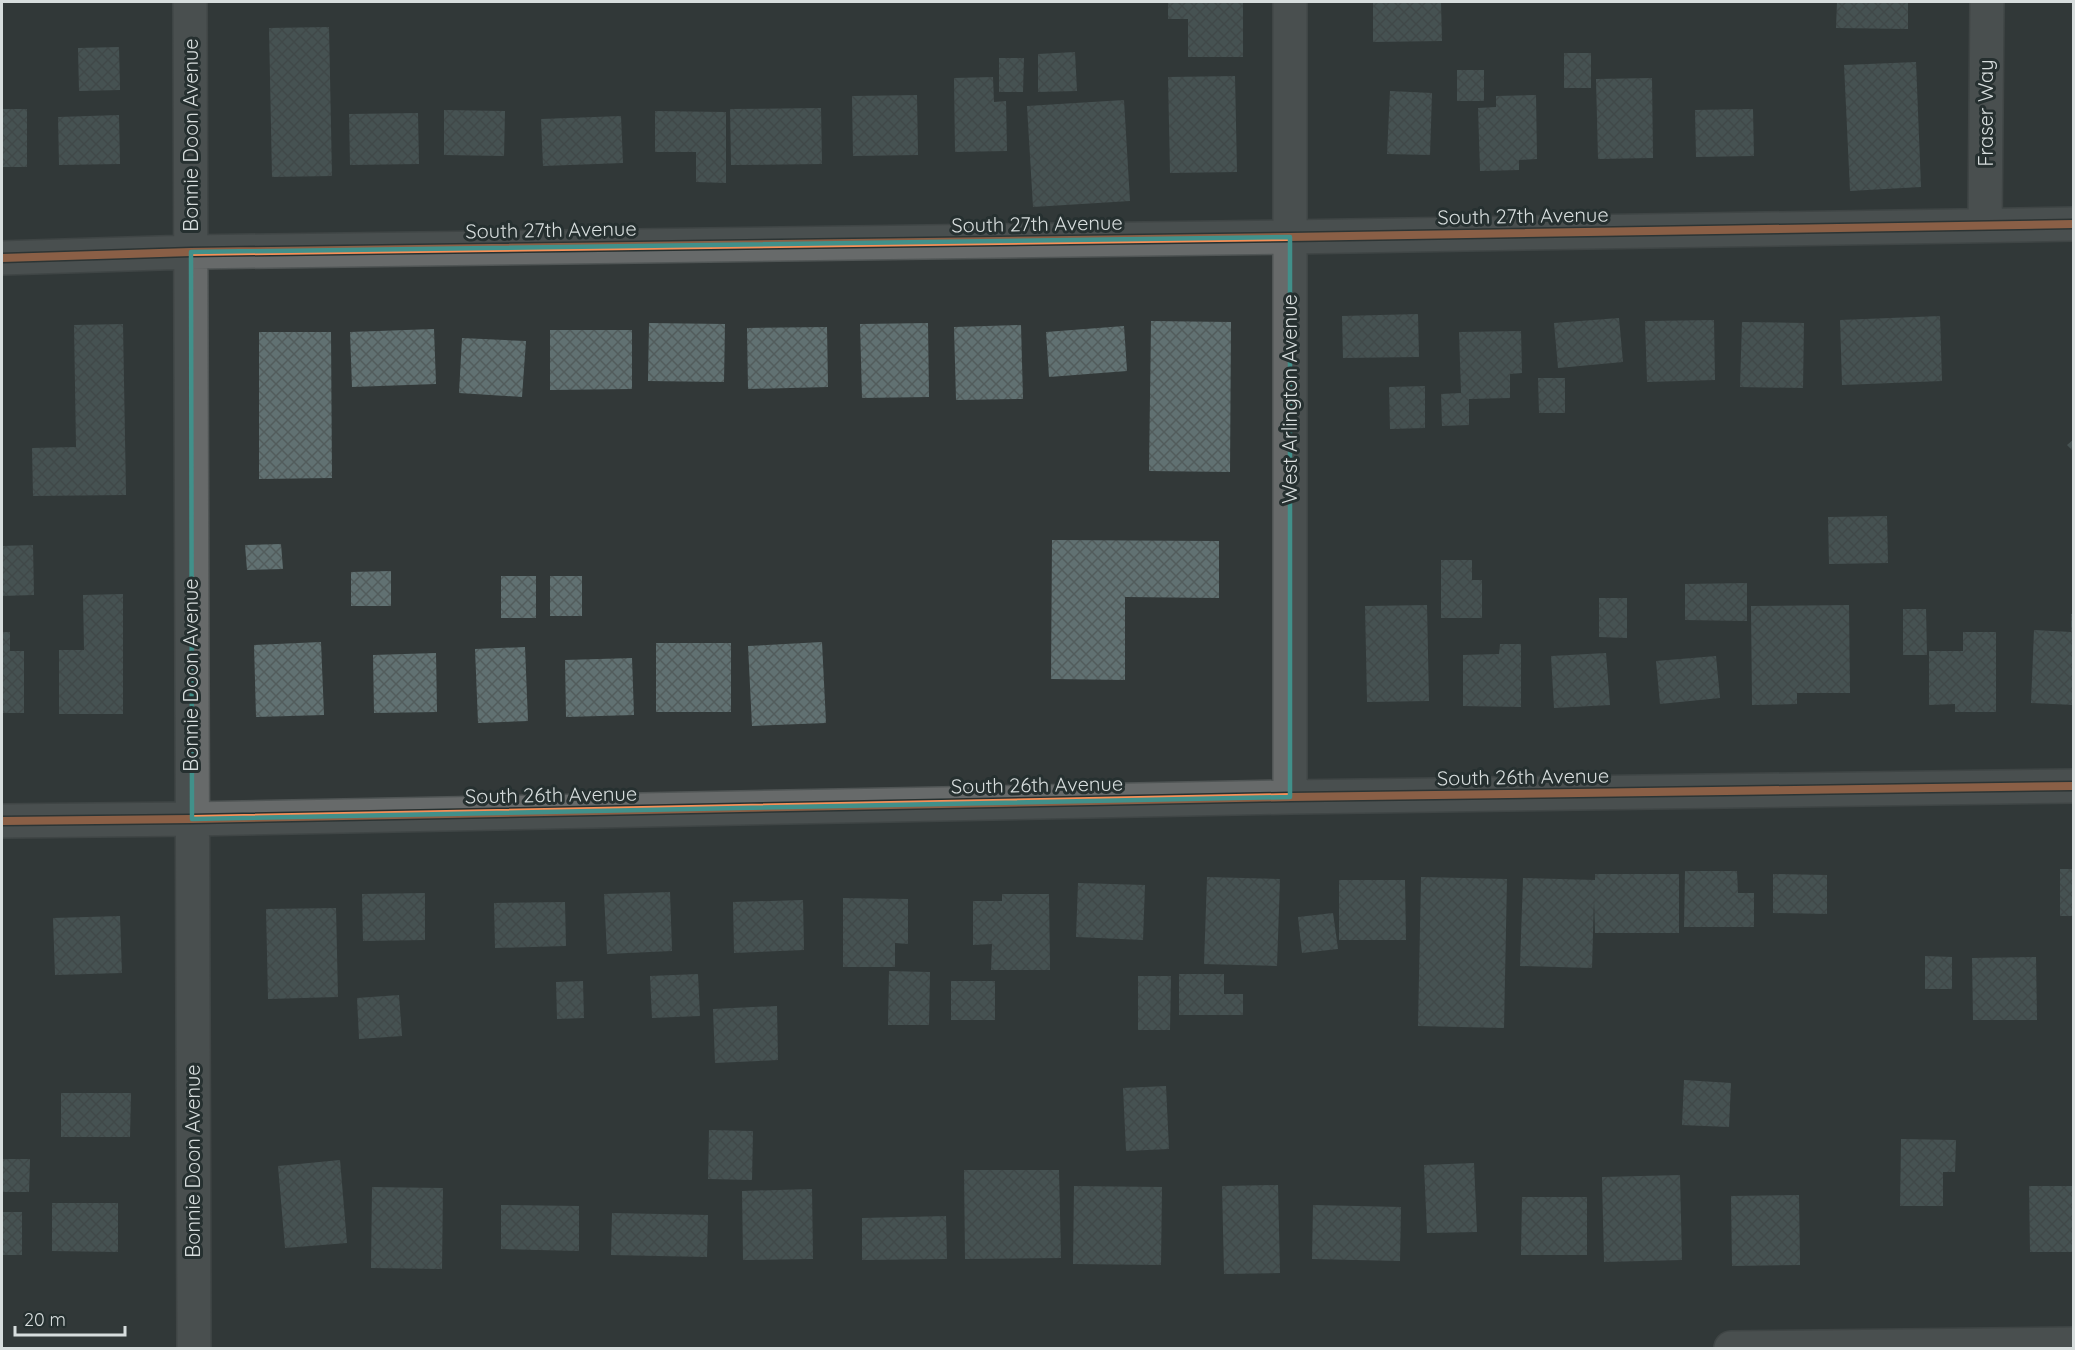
<svg xmlns="http://www.w3.org/2000/svg" width="2075" height="1350" font-family="Quicksand,sans-serif">
<defs>
<pattern id="building-cross-hatch" width="8" height="8" patternUnits="userSpaceOnUse" patternTransform="scale(1.5)"><rect width="8" height="8" fill="#617172"/><path d="M0 0l8 8M0 8l8-8" fill="none" stroke="#525c5c"/></pattern>
</defs>
<rect width="100%" height="100%" fill="#323838"/>
<path fill="url(#building-cross-hatch)" d="M1168,2H1243V57H1188V19H1168Z
M1373,2H1441L1442,41L1373,42Z
M1837,2H1908V29L1836,28Z
M329,27L332,176L272,177L269,28Z
M119,47L120,90L79,91L78,48Z
M1075,52L1077,91L1038,92V54Z
M1564,53H1591V88H1564Z
M999,58H1024L1023,92H999Z
M1916,62L1921,187L1850,191L1844,65Z
M1457,70H1484V101H1457Z
M1235,76L1237,172L1170,173L1168,77Z
M993,77L994,102L1006,101L1007,151L955,152L954,78Z
M1652,78L1653,158L1598,159L1596,79Z
M1390,91L1432,93L1430,155L1387,154Z
M917,95L918,155L853,156L852,96Z
M1536,95L1537,159L1519,160V170L1480,171L1478,108L1496,107V96Z
M1124,100L1130,201L1033,207L1027,106Z
M821,108L822,164L731,165L730,109Z
M2,109H27V167H2Z
M1753,109L1754,156L1696,157L1695,110Z
M444,110L505,111L504,156L444,155Z
M655,111L726,112V183L696,182V152H655Z
M418,113L419,164L350,165L349,114Z
M119,115L120,164L59,165L58,117Z
M621,116L623,163L543,166L541,119Z
M1418,314L1419,357L1343,358L1342,316Z
M1940,316L1942,381L1842,385L1840,320Z
M1619,318L1623,362L1558,368L1554,323Z
M1714,320L1715,380L1647,382L1645,321Z
M1151,321L1231,322L1230,472L1149,471Z
M1742,322L1804,323L1803,388L1740,387Z
M649,323L725,324L724,382L648,381Z
M928,323L929,397L862,398L860,324Z
M123,324L126,495L33,496L32,448L76,447L74,325Z
M1021,325L1023,399L956,400L954,327Z
M1124,326L1127,371L1049,377L1046,332Z
M827,327L828,387L748,389L747,328Z
M434,329L436,384L352,387L350,332Z
M550,330H632V389L550,390Z
M1521,331L1522,373L1510,374V398L1469,399V425L1442,426L1441,394L1461,393L1459,332Z
M259,332H331L332,478L259,479Z
M462,338L526,341L522,397L459,393Z
M1538,378H1565V413H1539Z
M1425,386V428L1390,429L1389,387Z
M2074,439V452L2067,445Z
M1887,516L1888,563L1829,564L1828,517Z
M1052,540L1219,541V598L1125,597V680L1051,679Z
M281,544L283,569L247,570L245,545Z
M33,545L34,595L2,596V546Z
M1441,560H1472V580H1482V618H1441Z
M391,571V606H351V572Z
M501,576H536V618H501Z
M550,576H582V616H550Z
M1747,583V621L1685,620V584Z
M123,594V714H59V650H84L83,595Z
M1599,598H1627V638L1599,637Z
M1427,605L1429,701L1367,702L1365,606Z
M1849,605L1850,693H1797V704L1752,705L1751,606Z
M1903,609H1926L1927,655H1903Z
M2071,614H2074V705L2031,703L2034,630L2071,632Z
M2,632H10V651H24V713H2Z
M1963,632H1996V712H1955V704L1929,705V651H1963Z
M321,642L324,715L256,717L254,645Z
M822,642L826,723L752,726L748,646Z
M656,643H731V712H656Z
M1500,644H1521V707L1463,706V655L1499,654Z
M525,647L528,721L478,723L475,649Z
M436,653L437,712L374,713L373,655Z
M1606,653L1610,705L1554,708L1551,656Z
M1716,656L1720,698L1660,704L1656,661Z
M632,658L634,715L566,717L565,660Z
M2060,869H2074V916H2060Z
M1685,871H1737L1738,893H1754V927H1684Z
M1595,874H1679V933H1595L1594,899L1592,968L1520,966L1523,878L1595,880Z
M1773,874L1827,875V914L1773,913Z
M1207,877L1280,879L1277,966L1204,964Z
M1421,877L1507,879L1504,1028L1418,1026Z
M1339,880H1405L1406,940H1339Z
M1078,883L1145,885L1143,940L1076,937Z
M670,892L672,951L607,954L604,894Z
M425,893V940L363,941L362,894Z
M1002,894H1049L1050,970H991L992,944L973,945V901H1002Z
M843,898L908,899V944L895,943V967H843Z
M803,900L804,950L734,953L733,902Z
M565,902L566,946L495,948L494,903Z
M336,908L338,997L268,999L266,909Z
M1333,913L1338,949L1302,953L1298,917Z
M120,916L122,973L55,975L53,918Z
M1925,956L1952,957V989H1925Z
M2036,957L2037,1020H1973L1972,958Z
M889,971L930,972L929,1025H888Z
M698,974L700,1016L652,1018L650,976Z
M1179,974H1224V994H1243V1015H1179Z
M1138,976H1171L1170,1030H1138Z
M583,981L584,1018L557,1019L556,982Z
M951,981H995V1020H951Z
M399,995L402,1036L359,1039L357,998Z
M777,1006L778,1060L715,1063L713,1009Z
M1684,1080L1731,1083L1729,1127L1682,1125Z
M1166,1086L1169,1149L1126,1151L1123,1088Z
M61,1093H131L130,1137H61Z
M709,1130L753,1131L752,1180L708,1179Z
M1901,1139L1956,1140L1955,1172H1943V1206H1900Z
M2,1159H30L29,1192H2Z
M340,1160L347,1243L285,1248L278,1166Z
M1474,1163L1477,1232L1427,1233L1424,1165Z
M964,1170H1059L1061,1258L965,1259Z
M1680,1175L1682,1260L1604,1262L1602,1177Z
M1278,1185L1280,1273L1224,1274L1222,1186Z
M1074,1186L1162,1187L1161,1265L1073,1264Z
M2029,1186H2074V1252H2030Z
M372,1187L443,1188L442,1269L371,1268Z
M812,1189L813,1259L743,1260L742,1191Z
M1799,1195L1800,1265L1732,1266L1731,1196Z
M1522,1197H1587V1255H1521Z
M52,1203H118V1252L52,1251Z
M501,1205L579,1206V1251L501,1249Z
M1313,1205L1401,1207L1400,1261L1312,1259Z
M2,1212H22V1255H2Z
M612,1213L708,1215L707,1257L611,1255Z
M946,1216L947,1259L862,1260V1218Z"/>
<g fill="none" stroke-linecap="round" stroke-linejoin="round">
<g stroke="#505555" stroke-width="36">
<path id="street" d="M190,2L194,1348
M1290,2V797
M1985,225L1987,2
M2,258L191,252L1290,237L2074,224
M2,821L192,819L1290,797L2074,786
M1731,1348L2074,1344"/>
</g>
<use href="#street" stroke="#676a6a" stroke-width="33"/>
<g stroke="#263030" stroke-width="11">
<path id="cycleway" d="M2,258L191,252L1290,237L2074,224
M2,821L192,819L1290,797L2074,786"/>
</g>
<use href="#cycleway" stroke="#f78f57" stroke-width="8"/>
</g>
<path d="M0 0H2075V1350H0ZM1290,237V797L192,819L191,252Z" fill="#323838" fill-opacity=".55" fill-rule="evenodd"/>
<path fill="none" stroke="#41908a" stroke-width="4.5" stroke-linejoin="round" d="M1290,237V797L192,819L191,252Z"/>
<g text-anchor="middle" stroke-width="6" stroke-linejoin="round" paint-order="stroke">
<g font-size="20" fill="#d7dddd" stroke="#263030">
<text transform="translate(1986 113) rotate(-90)" y="7">Fraser Way</text>
<text transform="translate(191 135) rotate(-90)" y="7">Bonnie Doon Avenue</text>
<text transform="translate(1523 216) rotate(-1)" y="7">South 27th Avenue</text>
<text transform="translate(1037 224) rotate(-1)" y="7">South 27th Avenue</text>
<text transform="translate(551 230) rotate(-1)" y="7">South 27th Avenue</text>
<text transform="translate(1290 399) rotate(-90)" y="7">West Arlington Avenue</text>
<text transform="translate(191 675) rotate(-90)" y="7">Bonnie Doon Avenue</text>
<text transform="translate(1523 777) rotate(-1)" y="7">South 26th Avenue</text>
<text transform="translate(1037 785) rotate(-1)" y="7">South 26th Avenue</text>
<text transform="translate(551 795) rotate(-1)" y="7">South 26th Avenue</text>
<text transform="translate(193 1161) rotate(-90)" y="7">Bonnie Doon Avenue</text>
</g>
</g>
<rect width="2075" height="1350" fill="none" stroke="#d7dddd" stroke-width="6"/>
<path d="M15 1326v9h110v-9" fill="none" stroke="#d7dddd" stroke-width="3"/>
<text x="24" y="1326" font-size="18" fill="#d7dddd" stroke="#263030" stroke-width="4.5" paint-order="stroke">20 m</text>
</svg>
